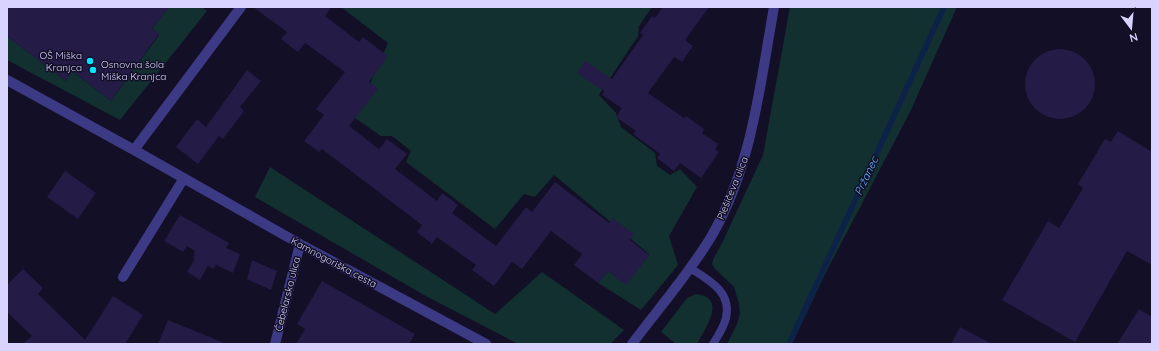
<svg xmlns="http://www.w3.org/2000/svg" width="1159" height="351" font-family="Quicksand,sans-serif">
<rect width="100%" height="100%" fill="#130f26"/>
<path fill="#12302f" d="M159,7H202L207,11L120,120L7,60V36L66,81L72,71L111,101L159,35L152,29L165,12Z
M341,7H652L639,26L638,36L599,95L616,113L621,127L655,153L657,166L670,175L680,169L697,187L669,236L678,265L641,310L598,283L608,271L626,284L649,254L554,175L535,197L524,194L495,229L406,162L411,151L392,136H381L355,118L388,43Z
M790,7H957L910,112L825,274L792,344H727L737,324L740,314L739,304L734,287L715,269L712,264L713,260L723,241L763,155Z
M270,167L495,314L542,272L624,330L610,344H518L424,295L255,197Z
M696,294C728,298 705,328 697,344H676L661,332L687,298Z"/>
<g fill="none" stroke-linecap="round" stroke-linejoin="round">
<path stroke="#0c2248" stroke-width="5.5" d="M789,344L944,7"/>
</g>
<path fill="#241b47" d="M7,7H169L152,29L159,34L111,101L72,71L66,81L7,36Z
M253,7H331L325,16L359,42L363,37L388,56L369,82L378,89L349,126L379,149L387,139L407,154L395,169L437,201L442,193L458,205L452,213L496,246L526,207L532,212L555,182L609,223L612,218L634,234L630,240L649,255L626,285L608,271L598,283L574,265L582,254L551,231L522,269L512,262L494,286L472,270L476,265L437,237L432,244L417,232L422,225L322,149L319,152L304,141L324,115L316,109L345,72L305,43L298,52L281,39L287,32Z
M663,7H709L685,40L693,46L684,59L682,62L674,57L648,93L684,118L686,116L704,129L702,133L718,144L715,149L719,152L701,178L680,163L674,171L657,158L660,154L633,134L636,131L616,117L622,108L602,95L604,91L577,73L585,61L612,79L643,35L640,33L650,19L652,16L655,18Z
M1025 84a35 35 0 1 1 70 0a35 35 0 1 1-70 0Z
M247,70L261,81L240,107L244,111L223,139L219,136L198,164L176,147L197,119L206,127Z
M1118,131L1152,152V265L1127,251L1075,342L1002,300L1048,221L1059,228L1083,188L1078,184L1105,139L1111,142Z
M65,171L96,193L78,219L47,197Z
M180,215L229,243L226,248L240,254L233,273L216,265L213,269L208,266L200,280L187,272L195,259L193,258L195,251L187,246L183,252L164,241Z
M252,260L277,271L271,290L247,279Z
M23,269L43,288L38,294L85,340L113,296L143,315L125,344H23L32,336L7,312V285Z
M322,281L415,334L409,344H296L305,329L297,324Z
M1139,309L1152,317V344H1117Z
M168,320L224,343V344H158Z
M960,327L992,344H951Z"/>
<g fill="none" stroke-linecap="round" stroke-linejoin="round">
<path stroke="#3d3a85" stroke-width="8" d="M690,268C709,280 732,292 726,318C724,327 718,336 713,344"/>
<path stroke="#3d3a85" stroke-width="10" d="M7,80L134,150L300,244L486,344
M134,150L241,7
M123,277L184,178
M275,344L300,244
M632,344C658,309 688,275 711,237C752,167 760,85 774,7"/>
</g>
<g fill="#00e5ff" stroke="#130f26" stroke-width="1.5">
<circle cx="90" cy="61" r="4"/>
<circle cx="93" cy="70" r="4"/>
</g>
<g text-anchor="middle" stroke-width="3" stroke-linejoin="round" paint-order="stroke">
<g font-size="10" fill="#d9d4ff" stroke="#130f26" text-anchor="end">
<text x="82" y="59">OŠ Miška<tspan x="82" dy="12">Kranjca</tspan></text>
<text x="101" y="68" text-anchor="start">Osnovna šola<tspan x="101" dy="12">Miška Kranjca</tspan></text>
</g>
<g font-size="10" fill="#d9d4ff" stroke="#130f26">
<text transform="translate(732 188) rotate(-68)" y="4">Plešičeva ulica</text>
<text transform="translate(334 262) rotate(28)" y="4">Kamnogoriška cesta</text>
<text transform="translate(287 294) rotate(-76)" y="4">Čebelarska ulica</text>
</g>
<g font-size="11" font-style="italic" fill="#62b6ff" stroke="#130f26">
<text transform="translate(866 176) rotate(-65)" y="4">Pržanec</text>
</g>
</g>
<rect width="1159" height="351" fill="none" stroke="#d9d4ff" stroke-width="16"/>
<g transform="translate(1131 28) rotate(164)" stroke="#130f26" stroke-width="3" paint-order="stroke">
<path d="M0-3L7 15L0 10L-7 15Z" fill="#d9d4ff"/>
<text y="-6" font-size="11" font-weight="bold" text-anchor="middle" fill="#d9d4ff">N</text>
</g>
</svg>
